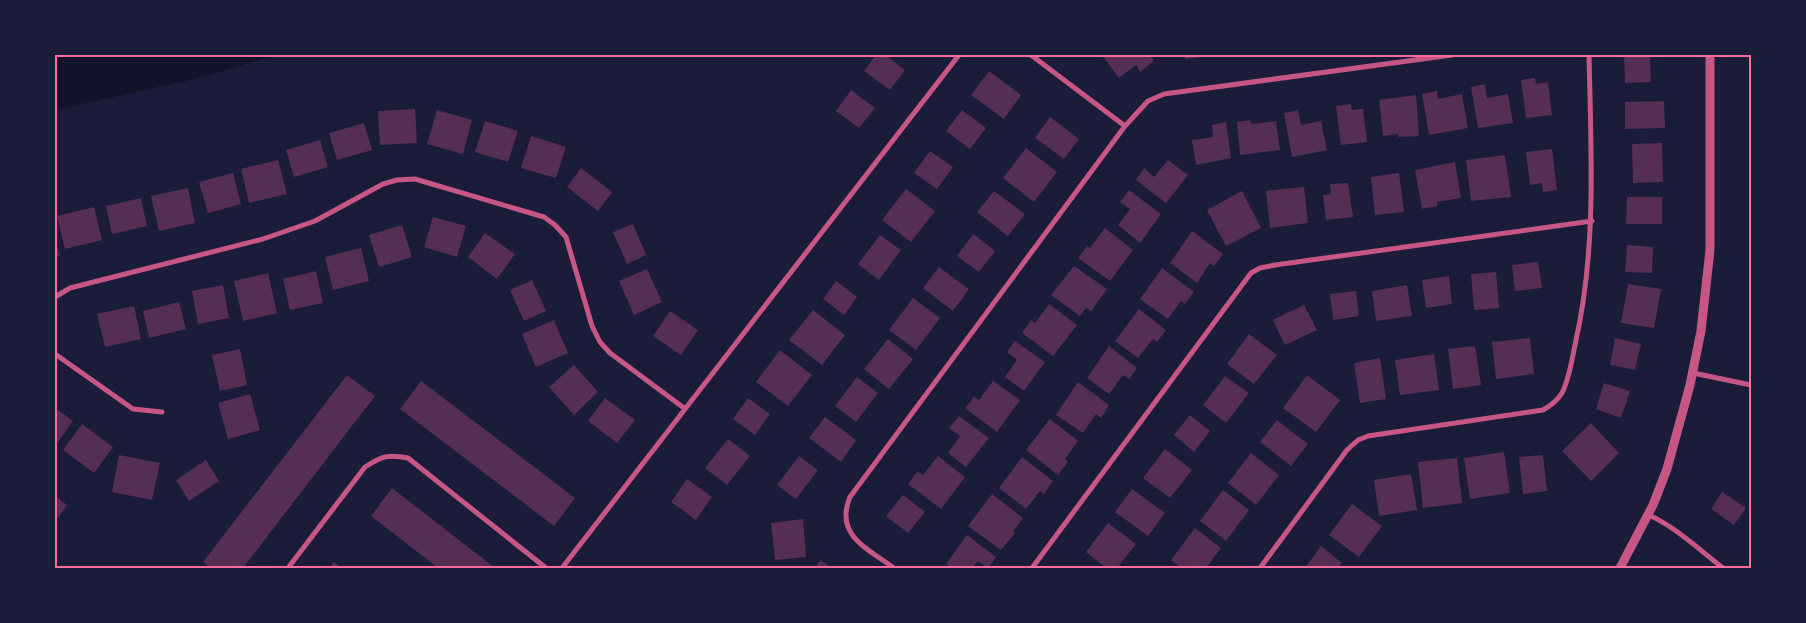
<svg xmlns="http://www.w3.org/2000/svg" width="1806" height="623" font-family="Lato,sans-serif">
<rect width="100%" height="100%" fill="#1b1b3a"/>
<path fill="#12122b" d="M55,55H275L207,76L55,110Z"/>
<path fill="#542f53" d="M876,55H885L905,70L890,90L864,71Z
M1102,55H1150L1154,61L1140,72L1136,65L1119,78Z
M1185,55H1201V57L1185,59Z
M1624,55H1650L1651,82L1625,83Z
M989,71L1021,95L1004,119L971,95Z
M1535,78L1536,84L1548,82L1552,115L1526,118L1521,80Z
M1485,84L1487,98L1508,94L1513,123L1478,128L1471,87Z
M851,90L875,108L859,128L836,111Z
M1437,91L1438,99L1462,94L1468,128L1429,135L1422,94Z
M1416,95L1419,136L1398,137V134L1383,136L1379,100Z
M1664,101L1665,128L1625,129V102Z
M1351,104L1352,110L1363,109L1367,142L1341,145L1336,106Z
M415,109L417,143L380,145L378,111Z
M437,110L472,120L463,154L427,144Z
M962,110L986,128L970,149L946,131Z
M1298,110L1301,125L1321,121L1327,150L1292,157L1284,113Z
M1050,117L1079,139L1064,159L1035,138Z
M1250,120L1251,124L1276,121L1280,150L1240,155L1237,122Z
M485,121L518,131L508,162L475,152Z
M1226,122L1231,158L1196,165L1192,140L1213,137L1212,125Z
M364,123L372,150L337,160L329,133Z
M531,136L566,147L556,178L521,168Z
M320,140L328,167L294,177L286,150Z
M1662,143L1663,182L1633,183L1632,144Z
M1026,148L1057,172L1034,202L1003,178Z
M1552,149L1557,190L1543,192L1542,183L1530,185L1526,152Z
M930,151L953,167L937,189L914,173Z
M1505,155L1511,197L1471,201L1466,160Z
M278,160L287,194L249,203L241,169Z
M1168,160L1188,175L1166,203L1136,180L1144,168L1154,177Z
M1455,162L1461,198L1437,202V206L1422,209L1415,170Z
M581,168L612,192L598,211L567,187Z
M233,173L241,204L208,213L199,182Z
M1399,173L1404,212L1375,215L1371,177Z
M1348,183L1353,217L1326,220L1323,195L1331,194L1330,184Z
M1304,187L1308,223L1270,228L1266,191Z
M188,188L195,223L159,231L151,196Z
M906,189L935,211L911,242L882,220Z
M1129,190L1161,214L1140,243L1118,225L1130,209L1120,202Z
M994,191L1025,214L1008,236L977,212Z
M1242,191L1261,228L1226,246L1207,210Z
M1627,197H1662V224H1626Z
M141,198L147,226L112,234L106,206Z
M94,207L102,240L65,249L57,216Z
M433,217L466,226L457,257L424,247Z
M633,224L646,255L627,264L613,232Z
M402,225L412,257L379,267L369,235Z
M1105,228L1133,250L1110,281L1078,258L1087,246L1090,248Z
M1192,231L1223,254L1214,266L1210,263L1197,283L1170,263Z
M485,233L515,254L497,279L468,257Z
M973,234L995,251L979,272L957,256Z
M880,235L901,250L879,280L858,264Z
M55,239L60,255L55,257Z
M1627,245L1653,247L1652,273L1625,272Z
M361,248L369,281L333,290L325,257Z
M1538,262L1542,288L1515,291L1512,265Z
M1074,266L1107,289L1091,311L1086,308L1080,316L1051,295Z
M939,267L969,289L953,311L923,288Z
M1162,268L1194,292L1185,304L1181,301L1168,319L1140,299Z
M647,269L662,302L634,315L619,281Z
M316,271L323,303L290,310L283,279Z
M1496,272L1499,308L1474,310L1471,274Z
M268,273L277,313L243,321L234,281Z
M1449,276L1452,304L1426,308L1422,280Z
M532,280L546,311L524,321L510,290Z
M836,281L857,297L844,315L823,299Z
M1628,284L1661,289L1654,328L1621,323Z
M223,285L229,318L198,324L192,291Z
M1407,285L1412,316L1376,321L1372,291Z
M1356,291L1359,316L1333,320L1330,294Z
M913,298L940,318L916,350L889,330Z
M179,302L186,329L149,338L143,311Z
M1049,304L1077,325L1053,356L1022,333L1031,320L1035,323Z
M1304,305L1317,330L1285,345L1273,320Z
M134,306L141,339L105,347L97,314Z
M1139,309L1166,330L1157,342L1153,339L1138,358L1115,341Z
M813,310L845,335L822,365L789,340Z
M670,311L698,330L681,355L653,336Z
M554,320L568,353L536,367L522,334Z
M1249,334L1277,355L1254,384L1227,364Z
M1530,338L1534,374L1496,379L1492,342Z
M1615,338L1641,344L1635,370L1610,365Z
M888,339L913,359L889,389L864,369Z
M1015,341L1045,362L1024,391L1005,377L1017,360L1007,352Z
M1109,346L1137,368L1129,379L1123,375L1109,394L1087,378Z
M1475,346L1481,385L1453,389L1448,349Z
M240,349L247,385L220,391L212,355Z
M780,350L812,375L788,406L756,382Z
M1434,354L1439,390L1400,395L1395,360Z
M1380,358L1386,399L1360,403L1354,363Z
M574,365L598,392L574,415L549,387Z
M347,375L375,396L243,568H211L203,562Z
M1307,375L1340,400L1316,432L1283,408Z
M1225,376L1249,393L1226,423L1203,405Z
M857,377L878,393L856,422L835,406Z
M421,381L575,498L554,526L400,409Z
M993,381L1020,400L997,432L965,408L974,397L979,400Z
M1078,382L1109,405L1101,418L1096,414L1083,433L1056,415Z
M1604,383L1630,391L1621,418L1596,409Z
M250,394L260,430L228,439L218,403Z
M605,398L635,420L617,443L588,421Z
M748,398L770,414L755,435L733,419Z
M55,408L73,421L58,442L55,440Z
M1190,415L1210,431L1194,452L1174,435Z
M959,416L989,438L966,467L948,453L960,436L949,428Z
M825,417L856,440L841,462L809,438Z
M1050,419L1078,441L1065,459L1068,462L1058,475L1026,450Z
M1277,420L1308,444L1291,466L1260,442Z
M1591,423L1619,453L1591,481L1562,451Z
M82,424L113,447L94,473L63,450Z
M728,439L750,456L727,485L705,468Z
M1165,449L1192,470L1170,498L1143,478Z
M1504,452L1510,493L1470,499L1464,458Z
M1251,453L1279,475L1256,505L1228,483Z
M119,455L160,463L152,500L112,492Z
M1543,455L1547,491L1523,494L1519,457Z
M799,456L818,470L796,499L777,485Z
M938,456L965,477L941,509L908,484L917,472L923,475Z
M1022,457L1053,481L1044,494L1040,491L1026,509L999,488Z
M1457,458L1462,503L1423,508L1418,462Z
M206,460L219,481L189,501L176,480Z
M1411,474L1417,510L1379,516L1374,480Z
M687,479L712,497L696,520L671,502Z
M392,488L495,568H438L371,516Z
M1132,489L1165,513L1148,536L1115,512Z
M1223,490L1249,510L1226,541L1200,521Z
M1722,492L1746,508L1734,525L1711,509Z
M992,494L1023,518L1013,532L1015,533L1001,550L968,526Z
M903,495L925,512L908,533L886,516Z
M55,496L67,505L55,522Z
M1352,504L1382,526L1359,557L1329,535Z
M803,519L806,557L775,560L771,523Z
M1108,523L1136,544L1117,568H1106L1086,552Z
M1195,528L1221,548L1206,568H1181L1171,560Z
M967,535L996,557L988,568L978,561L972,568H952L946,564Z
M1321,546L1342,563L1338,568H1305Z
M820,560L832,568H815Z
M334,562L342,568H329Z"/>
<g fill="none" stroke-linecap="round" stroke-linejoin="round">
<path stroke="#c65784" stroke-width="5" d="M1031,55L1125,126
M55,297L70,288L263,239L315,221L383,184L397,180L415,179L544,217L555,225L566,237L592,326L600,342L610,353L684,408
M55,354L133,409L162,412
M1693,373L1751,385
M1648,515C1672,524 1702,552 1723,568
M288,568L365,467C382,456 388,454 408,458L546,568
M562,568L959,55
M894,568C868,549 834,535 850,497L1125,126L1148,101L1164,94L1452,55
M1032,568L1251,273L1260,268L1275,265L1592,221
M1260,568L1347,450L1358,440L1368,436L1543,410C1550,406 1558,400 1562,393C1569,380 1572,359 1575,345C1597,249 1591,152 1589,55"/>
<path stroke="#c65784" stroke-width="9" d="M1620,568L1653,505L1667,469L1690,385L1701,331L1710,250V55"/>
</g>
<rect width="1806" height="623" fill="none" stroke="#1b1b3a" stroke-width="112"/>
<rect x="56" y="56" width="1694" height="511" fill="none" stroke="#ff6b9d" stroke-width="2"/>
</svg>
